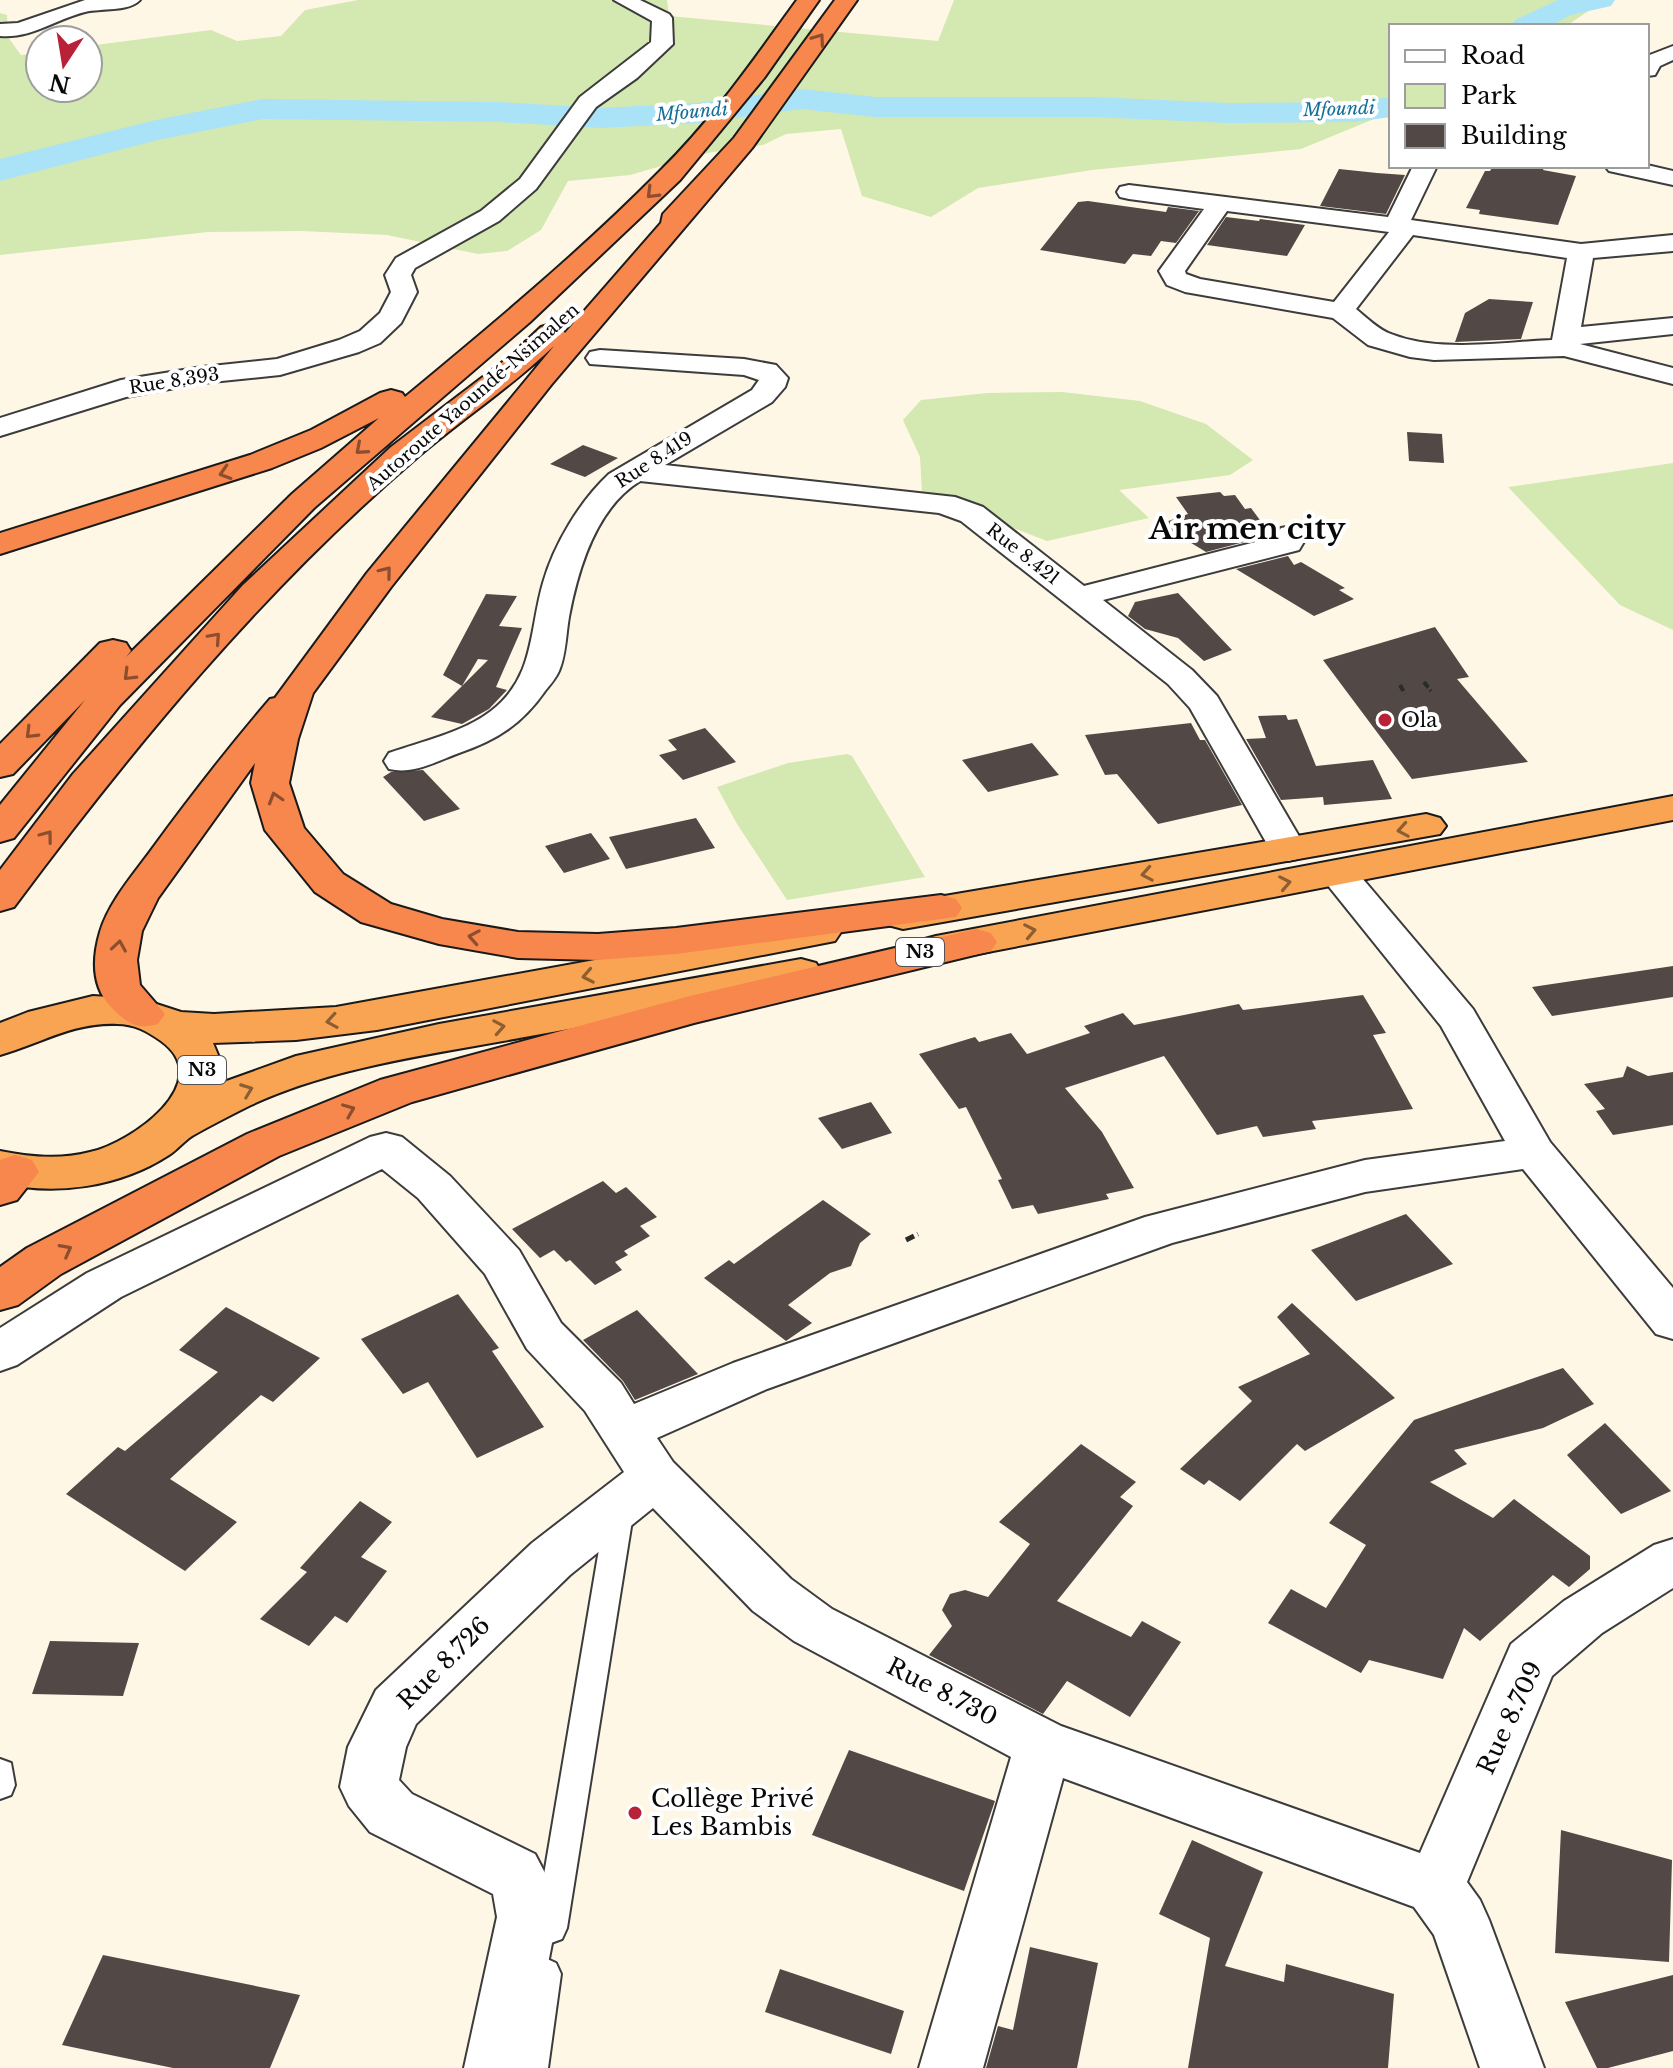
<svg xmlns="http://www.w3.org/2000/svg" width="1673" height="2068" font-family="'Libre Baskerville',serif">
<rect width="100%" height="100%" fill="#fff7e6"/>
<path fill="#d4e8b1" d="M358,0H667L669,16L938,41L954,0H1605L1566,26H1391V112L1301,149L1092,170L978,188L931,217L862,196L841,129L786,134L763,145L707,153L630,175L568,181L541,230L507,251L478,254L387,235L301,231L208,232L0,255V13L7,15L8,37L21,55L40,53V88H88V46L211,30L237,41L281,36L305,10Z
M1062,392L1140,401L1206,424L1253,460L1230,475L1119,490L1149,518L1047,541L1011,527L923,510L920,457L903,420L921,400L987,393Z
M1673,463V630L1620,605L1508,487Z
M847,754L852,756L925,877L787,900L737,824L717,787L788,763Z"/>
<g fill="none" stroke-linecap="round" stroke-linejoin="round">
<path fill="#aae2f7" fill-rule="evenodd" d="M1558,0H1615L1611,6L1571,15L1550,26H1511L1515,20Z
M801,89L875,97H1093L1228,103L1353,102L1391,97V117L1353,122L1228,123L1093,117H875L801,109L697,123L601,128L499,122L263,119L158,140L0,181V159L156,120L263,99L499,102L601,108L697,103Z"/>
</g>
<path fill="#524946" d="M1493,166H1545L1543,170L1576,176L1558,225L1479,214L1480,210L1466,208L1485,171H1490Z
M1339,169L1377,173L1405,175L1386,214L1320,206Z
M1088,201L1166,212L1168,207L1199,211L1176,243L1161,241L1151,256L1133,254L1125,264L1040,250L1078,202Z
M1226,217L1259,221L1260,219L1305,225L1287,256L1207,245Z
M1489,299L1533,302L1521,339L1455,342L1465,313Z
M1407,432L1442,434L1444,463L1409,461Z
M583,445L618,458L585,477L550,464Z
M1220,492L1224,496L1235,495L1245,509L1251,508L1271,535L1206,552L1160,524L1188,514L1176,497Z
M1288,556L1294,565L1301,562L1345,588L1339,590L1354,599L1314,616L1236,569Z
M1178,593L1232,650L1204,661L1178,638L1145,629L1128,616L1135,602Z
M486,594L517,596L499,626L522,628L496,687L507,690L489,709L462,724L431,717L488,660L478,659L462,686L443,675Z
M1435,627L1469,677L1457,679L1528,762L1412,779L1323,660Z
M1286,715L1288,720L1297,719L1316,766L1373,760L1392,799L1324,805L1323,797L1281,800L1246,739L1266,738L1258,716Z
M1191,723L1200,740H1205L1242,805L1158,824L1117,774L1105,775L1085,735Z
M705,728L736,762L683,780L659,755L677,750L668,740Z
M1032,743L1059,775L988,792L962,760Z
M423,770L460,809L424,821L383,777L391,772Z
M696,818L715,848L626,869L609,837Z
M591,833L610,859L564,873L545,846Z
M1673,966V997L1552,1016L1532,987Z
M1363,995L1386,1033L1373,1035L1413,1109L1312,1121L1316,1129L1263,1137L1257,1126L1217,1135L1164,1056L1065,1088L1102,1132L1134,1188L1106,1194L1109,1199L1038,1214L1033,1205L1012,1209L998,1180L1002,1179L966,1107L959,1109L919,1054L975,1037L979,1042L1011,1033L1027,1054L1090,1033L1084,1026L1123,1013L1134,1025L1239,1004L1243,1010Z
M1627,1066L1648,1076L1673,1072V1125L1613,1135L1596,1111L1605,1109L1584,1084L1623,1077Z
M871,1102L892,1133L842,1149L818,1118Z
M603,1181L616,1193L626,1187L657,1217L640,1226L650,1236L624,1251L628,1255L615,1262L622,1270L595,1285L570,1260L566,1262L554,1250L540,1258L512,1229Z
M823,1200L871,1234L860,1243L851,1266L830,1273L788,1305L812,1323L786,1341L704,1278L729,1260L734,1264Z
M1406,1214L1453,1264L1356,1301L1311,1250Z
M458,1294L499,1348L492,1351L544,1427L477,1458L428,1382L403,1394L361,1339Z
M1292,1303L1395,1398L1305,1451L1297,1444L1240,1501L1209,1480L1204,1485L1180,1469L1252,1401L1238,1387L1310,1354L1277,1317Z
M226,1307L320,1358L273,1402L261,1395L170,1479L237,1522L185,1571L66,1494L118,1447L125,1451L218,1372L179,1350Z
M637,1310L698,1374L635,1400L623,1381L583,1340Z
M1563,1368L1594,1404L1543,1428L1454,1450L1467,1464L1430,1482L1493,1518L1514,1499L1590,1556V1569L1569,1587L1553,1575L1480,1641L1464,1628L1443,1679L1369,1660L1361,1673L1268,1623L1291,1589L1326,1608L1366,1545L1329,1523L1414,1420Z
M1605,1423L1671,1491L1621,1514L1567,1455Z
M1081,1444L1136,1482L1120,1497L1133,1506L1057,1601L1131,1637L1142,1621L1181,1642L1130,1717L1067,1681L1043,1714L929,1655L952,1626L942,1610L950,1594L965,1590L988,1597L1030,1544L999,1522Z
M360,1501L392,1522L361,1557L387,1571L347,1623L335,1616L309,1646L260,1619L307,1572L300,1568Z
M50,1641L139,1643L123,1696L32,1694Z
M849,1750L995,1801L964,1891L812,1835Z
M1561,1830L1672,1860L1669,1962L1555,1953Z
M1192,1840L1263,1872L1225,1966L1284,1982L1286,1964L1394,1994L1388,2068H1188L1210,1938L1159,1914Z
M1030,1947L1098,1963L1077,2068H986L998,2026L1013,2030Z
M103,1955L300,1995L270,2068H173L62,2045Z
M780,1969L904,2011L891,2054L765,2012Z
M1673,1975V2051L1608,2068H1597L1565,2002Z"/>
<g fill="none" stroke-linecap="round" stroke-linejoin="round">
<g stroke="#3c3c3c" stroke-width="4">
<path id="service" d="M620,1497L630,1500L634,1508L567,1928L562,1939L551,1943L540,1939L535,1928L606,1508L610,1500Z
M0,1759L11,1763L15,1785L11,1795L0,1799Z
M545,1958L556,1963L561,1974L548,2068H514L529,1974L534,1963Z"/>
</g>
<g stroke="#3c3c3c" stroke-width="4">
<path id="minor" d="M85,0H140C129,12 101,8 85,12C56,19 31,39 0,36V24L18,23Z
M614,0H640L669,14L672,18L673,44L637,78L596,107L536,189L499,221L415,268L411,275L417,292L401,323L380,343L359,352L280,375L202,383L126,397L0,436V418L121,380L202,367L277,359L339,340L360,331L380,313L391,292L385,275L396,258L481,211L520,179L580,97L651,42L652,21Z
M1673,46V60L1660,66L1655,75L1647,76V56Z
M1647,165L1673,171V185L1609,171L1605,166Z
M1413,166H1437L1411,220L1581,244L1673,235V251L1593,258L1581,327L1673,318V334L1580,344L1673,368V384L1564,356L1434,360L1410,357L1368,345L1333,318L1185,292L1167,285L1159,271L1204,209L1129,199L1120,197L1117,192L1120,187L1129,185L1388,217ZM1227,211L1389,232L1334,302L1200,279L1186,274L1185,271ZM1413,235L1567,258L1552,340C1501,342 1440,353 1391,334C1379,330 1367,318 1356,309Z
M600,350L744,359L776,365L788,378L785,387L772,402L665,465L955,497L983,507L1084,586L1275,537L1281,528L1292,526L1303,528L1308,535L1299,550L1103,600L1192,670L1217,696L1307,850L1301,858L1288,861L1275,858L1190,708L1168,684L961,521L939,513L640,481C596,508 578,569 569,617C566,634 566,655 559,671C556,678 550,685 545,691C522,724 497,740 459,753C437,761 413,775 389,769L384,761L389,753C423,741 462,733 491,711C535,677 529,631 543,583C554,544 580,501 609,474L752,390L759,380L744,375L590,364L586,358L590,352Z
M1337,861L1351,865L1473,1009L1550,1142L1673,1288V1339L1656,1334L1523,1169L1365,1192L1172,1243L767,1389L657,1438L673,1462L791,1579L832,1609L1061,1726L1420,1853L1511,1644L1564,1601L1654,1545L1673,1539V1588L1602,1633L1552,1676L1467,1882L1480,1900L1489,1920L1544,2068H1480L1434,1935L1414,1907L1063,1778L983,2068H919L1011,1757L794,1641L753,1611L653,1508L570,1575L416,1724L406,1747L399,1780L412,1794L535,1854L555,1892L557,1917L528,2068H464L497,1917L493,1894L370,1832L349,1806L340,1787L348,1747L376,1690L532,1543L624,1472L585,1411L527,1349L485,1274L418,1198L382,1169L121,1297L17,1365L0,1371V1328L87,1273L370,1137L386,1133L402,1137L450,1176L519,1250L561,1323L621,1383L634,1404L733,1363L1145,1217L1365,1160L1505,1141L1441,1026L1318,873L1323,865Z"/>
</g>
<g stroke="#1a1a1a" stroke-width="4">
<path id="trunk" d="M1673,796V820L936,962L921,958L915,949L921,940L936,936Z
M1426,814L1440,818L1446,826L1440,834L903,929L888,925L882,916L888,907L903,903Z
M820,919L835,923L841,932L835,941L377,1030L296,1040L213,1043L223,1067L221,1083L296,1056L439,1024L801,959L816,963L822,973L816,983L801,987C702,1005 602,1023 503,1041C420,1056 328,1069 251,1105C231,1115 211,1125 192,1136C184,1141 177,1150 169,1155C120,1187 56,1196 0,1183V1151C30,1157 60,1160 90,1152C131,1143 218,1082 161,1041C147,1031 134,1024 117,1024C73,1022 40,1044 0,1055V1023L28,1012L93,996L141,999L181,1012L214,1014L336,1007Z"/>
</g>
<g stroke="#1a1a1a" stroke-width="4">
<path id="motorway" d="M797,0H819L764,78L680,180L530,322L314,508L120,705L14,838L0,842V805L85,700L13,774L0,777V744L100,643L113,640L126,643L131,651L126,657L292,494L379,418L321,448L272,468L0,554V533L250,455L311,430L380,393L391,390L402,393L405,397C492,325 580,252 660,171C712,120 755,58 797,0Z
M835,0H857L752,148L551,385L391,587L313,693L298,739L289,783L304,828L343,874L391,904L442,919L518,932L598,934L676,928L941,895L956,899L962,908L956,917L676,954L598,960L518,958L439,944L361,922L315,892L265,830L251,783L255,763L158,898L142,931L137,960L140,985L165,1014L158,1024C136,1030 127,1023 111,1007C92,987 92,959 100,932C109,902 133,875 152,849C190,797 228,748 270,699L275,698L367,573L554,346C510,388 459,421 413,461C262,591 133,747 14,907L0,911V870L73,774L243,585L391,447L509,357L541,327L551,324L561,327L565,333L661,223L663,214L734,138Z
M976,929L991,933L997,942L991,951L694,1023L412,1102L279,1156L61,1274L18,1305L0,1310V1267L27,1248L247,1134L380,1080L690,996Z
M15,1155L32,1160L39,1172L17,1200L0,1205V1160Z"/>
</g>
<path stroke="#2b2b2b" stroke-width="4" stroke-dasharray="7 3" stroke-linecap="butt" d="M1424,682L1431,691
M1400,685L1405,694"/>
<path stroke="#2b2b2b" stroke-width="5" stroke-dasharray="9 4" stroke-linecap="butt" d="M906,1240L918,1234"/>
<use href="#service" fill="#fff" fill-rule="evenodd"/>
<use href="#minor" fill="#fff" fill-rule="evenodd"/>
<use href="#trunk" fill="#f9a453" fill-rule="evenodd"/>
<use href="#motorway" fill="#f7874c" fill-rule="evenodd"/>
</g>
<defs><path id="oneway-chevron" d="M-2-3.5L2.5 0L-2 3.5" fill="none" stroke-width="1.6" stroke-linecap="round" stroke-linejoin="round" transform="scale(2)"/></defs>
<g stroke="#8c4e2e">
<use href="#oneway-chevron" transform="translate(819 39) rotate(-55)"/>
<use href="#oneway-chevron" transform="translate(652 193) rotate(135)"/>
<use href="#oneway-chevron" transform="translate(361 449) rotate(139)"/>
<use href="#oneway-chevron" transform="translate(225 473) rotate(163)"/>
<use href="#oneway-chevron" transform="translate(386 572) rotate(-51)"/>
<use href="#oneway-chevron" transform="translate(215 638) rotate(-48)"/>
<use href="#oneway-chevron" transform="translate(129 675) rotate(135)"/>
<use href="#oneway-chevron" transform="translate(31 733) rotate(135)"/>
<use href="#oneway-chevron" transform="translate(275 798) rotate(-107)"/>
<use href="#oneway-chevron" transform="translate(47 836) rotate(-53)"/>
<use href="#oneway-chevron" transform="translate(474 937) rotate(-170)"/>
<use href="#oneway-chevron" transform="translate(119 946) rotate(-81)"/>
<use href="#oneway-chevron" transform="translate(349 1110) rotate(-22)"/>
<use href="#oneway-chevron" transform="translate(66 1250) rotate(-28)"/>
</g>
<g stroke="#8d5e32">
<use href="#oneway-chevron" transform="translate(1403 830) rotate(170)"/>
<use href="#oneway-chevron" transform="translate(1147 874) rotate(170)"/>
<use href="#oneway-chevron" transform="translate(1285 883) rotate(-11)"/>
<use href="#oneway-chevron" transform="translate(1030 931) rotate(-11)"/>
<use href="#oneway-chevron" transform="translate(588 976) rotate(169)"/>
<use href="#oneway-chevron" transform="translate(332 1021) rotate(171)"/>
<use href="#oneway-chevron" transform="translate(499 1027) rotate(-10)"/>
<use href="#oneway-chevron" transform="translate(247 1090) rotate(-21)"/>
</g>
<g fill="#b92139" stroke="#fff" stroke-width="3">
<circle cx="1385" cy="720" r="8"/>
<circle cx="635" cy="1813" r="8"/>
</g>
<g text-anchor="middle" stroke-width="8" stroke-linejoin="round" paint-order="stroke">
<g font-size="18" font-style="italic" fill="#136e9b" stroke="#fff">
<text transform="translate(1339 109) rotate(-2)" y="6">Mfoundi</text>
<text transform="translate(692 112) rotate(-5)" y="6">Mfoundi</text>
</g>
<g font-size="18" fill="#090909" stroke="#fff">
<text transform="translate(174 381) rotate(-9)" y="6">Rue 8.393</text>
<text transform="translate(473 397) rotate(-41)" y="6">Autoroute Yaoundé-Nsimalen</text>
<text transform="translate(654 460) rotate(-33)" y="6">Rue 8.419</text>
<text transform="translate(1023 554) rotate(38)" y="6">Rue 8.421</text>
</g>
<g fill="#fff" stroke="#535353" stroke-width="2">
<rect x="896" y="938" width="48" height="28" rx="6"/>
<rect x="178" y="1056" width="48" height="28" rx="6"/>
</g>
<g font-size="18" font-weight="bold" fill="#090909">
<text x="920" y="958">N3</text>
<text x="202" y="1076">N3</text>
</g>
<g font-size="20" fill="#090909" stroke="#fff" text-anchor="start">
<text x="1401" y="727">Ola</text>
</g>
<g font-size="24" fill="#090909" stroke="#fff">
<text transform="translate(444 1663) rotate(-45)" y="8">Rue 8.726</text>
<text transform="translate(942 1692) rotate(27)" y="8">Rue 8.730</text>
<text transform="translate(1510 1718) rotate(-65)" y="8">Rue 8.709</text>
</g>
<g font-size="24" fill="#090909" stroke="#fff" text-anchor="start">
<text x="651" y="1807">Collège Privé<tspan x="651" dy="28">Les Bambis</tspan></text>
</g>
<g font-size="30" font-weight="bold" fill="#090909" stroke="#fff">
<text x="1247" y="539">Air men city</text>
</g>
</g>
<rect x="1389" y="24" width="260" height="144" fill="#ffffff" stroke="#9d9d9d" stroke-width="2"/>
<rect x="1405" y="50" width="40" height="12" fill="#ffffff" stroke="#9d9d9d" stroke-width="2"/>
<text x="1461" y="64" font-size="24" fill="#090909">Road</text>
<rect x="1405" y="84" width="40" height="24" fill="#d4e8b1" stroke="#9d9d9d" stroke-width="2"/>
<text x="1461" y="104" font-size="24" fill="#090909">Park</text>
<rect x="1405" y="124" width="40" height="24" fill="#524946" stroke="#9d9d9d" stroke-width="2"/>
<text x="1461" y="144" font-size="24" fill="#090909">Building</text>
<g transform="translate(64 64) rotate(192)"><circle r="38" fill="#ffffff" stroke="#9d9d9d" stroke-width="2"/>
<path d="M0-6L14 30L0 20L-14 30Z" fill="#b92139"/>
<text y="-12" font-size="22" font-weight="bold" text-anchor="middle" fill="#090909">N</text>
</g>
</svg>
